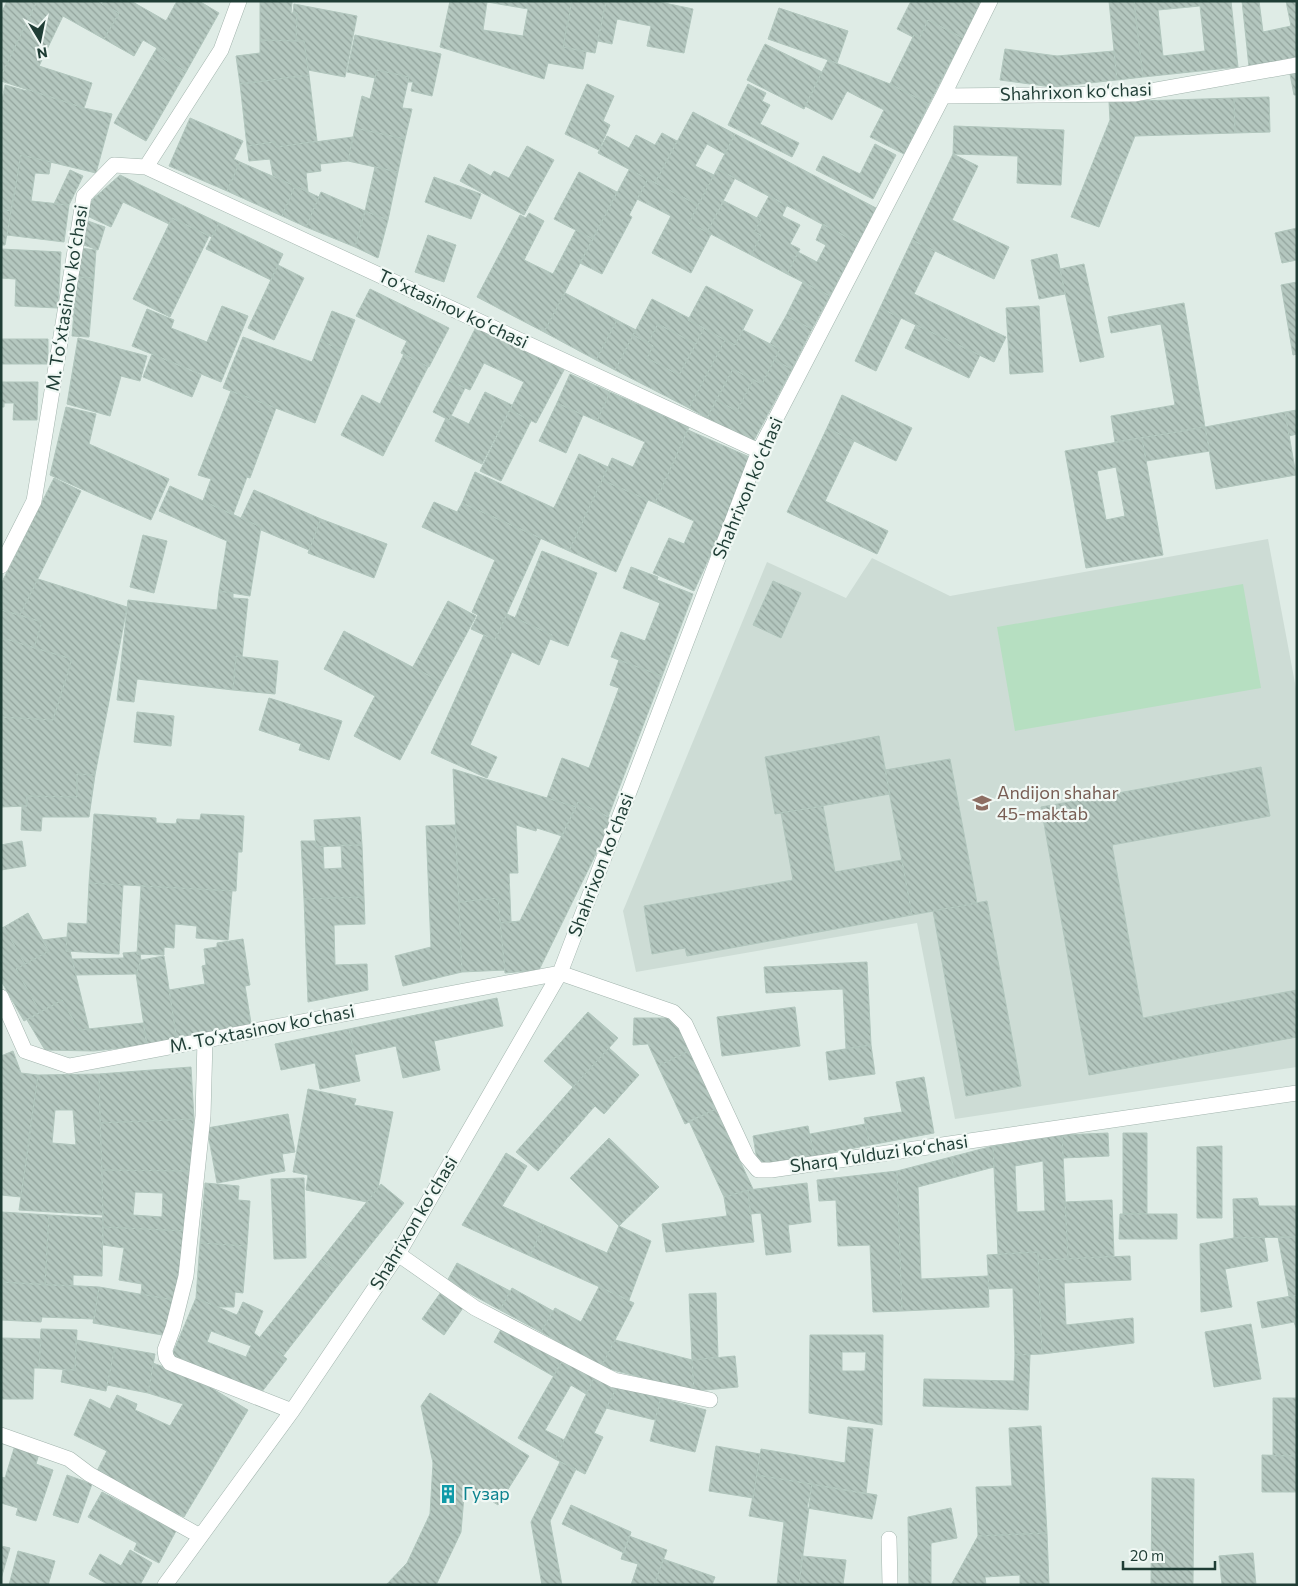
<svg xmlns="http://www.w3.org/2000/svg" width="1298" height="1586" font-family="Commissioner,sans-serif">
<defs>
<pattern id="building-back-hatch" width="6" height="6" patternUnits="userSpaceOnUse" patternTransform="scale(1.25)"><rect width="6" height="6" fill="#b4c7bf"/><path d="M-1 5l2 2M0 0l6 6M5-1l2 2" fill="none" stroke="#92a39c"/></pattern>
</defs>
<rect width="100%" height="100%" fill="#dfece6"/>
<path fill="#cddcd5" d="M1268,539L1297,694V1067L955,1119L917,923L636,972L623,911L767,562L846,598L872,558L950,596Z"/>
<path fill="#b6dfc1" d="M1243,584L1261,688L1015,731L997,627Z"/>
<path fill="url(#building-back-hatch)" stroke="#b1c6bd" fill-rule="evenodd" d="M7,1H37L1,76V14Z
M37,1H97L119,13L104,39L63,16L39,66L92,83L84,108L1,81V76Z
M104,1H131L166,21L177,1H199L219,13L186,72L154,53L157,48L143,40L134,56L104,39L119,13L102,4Z
M260,1H292L291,13H297L296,41L260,40Z
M450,1H572L563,47L586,52L583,69L548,63L544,79L440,47ZM487,2L528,9L523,36L483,30Z
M572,1H606L595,53L563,47Z
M606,1H655L693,9L684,53L647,46L651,26L617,19L612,44L598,41Z
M911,1H981L963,38L928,20L920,37L914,35L913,37L897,29Z
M1109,1H1134L1143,77L1117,80Z
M1134,1H1231L1238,67L1143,77ZM1200,6L1205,51L1163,56L1158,10Z
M1242,1H1259L1263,32L1291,26L1286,1H1297V57L1249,67Z
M294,4L357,16L345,77L308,70L304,41H296L297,13H293Z
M779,8L848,31L837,63L768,39Z
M928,20L963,38L929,104L890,84L914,35L920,37Z
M355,35L441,54L432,96L411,91L413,82H408L409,77L377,70L375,78L347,72Z
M260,40L304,41L309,75L240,84L236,56L260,53Z
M765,44L822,72L804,109L747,80Z
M1005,49L1057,56L1114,51L1117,80L1052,87L1000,80Z
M154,53L186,72L146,141L114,123Z
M828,60L890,84L929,104L904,154L870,137L884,110L847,91L832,120L805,106Z
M377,70L409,77L402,108L412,109L405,139L355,128L362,96L370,99Z
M1297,73V95H1294L1290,74Z
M309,75L317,141L276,147L275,142L247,146L240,84Z
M587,84L614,96L603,121L610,125L599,150L565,134Z
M748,84L766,93L762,101L770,105L760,124L799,143L792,157L728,125Z
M5,85L27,91V89L84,108L112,114L96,173L21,155L11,211L1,209V106Z
M1269,97L1270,132L1235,133L1234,98Z
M1234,98L1235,133L1135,136L1099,227L1071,217L1110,120L1109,102Z
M693,112L735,134L725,154L707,144L695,166L714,175L698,205L655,183Z
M190,118L243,141L234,159L240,162L227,191L169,166Z
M954,126L1064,130L1061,185L1017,183L1018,156L953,154Z
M355,128L405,139L398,172L348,161Z
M662,133L677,141L655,183L598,153L607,136L629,148L636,135L655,145Z
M735,134L876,208L858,243L717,169Z
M353,137L348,161L320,164L321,171L306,173L308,192L273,176L270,159L249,161L247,146L275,142L276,147Z
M875,144L896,155L873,199L816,170L823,156L860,174Z
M527,146L554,160L524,215L460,181L469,164L491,176L494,171L509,178Z
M953,154L978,166L952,220L1009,247L994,279L912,240Z
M21,155L51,162L49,174L35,173L31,201L69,205L64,242L7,235Z
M240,162L295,186L282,216L227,191Z
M375,167L398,172L388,220L365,211Z
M717,169L735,178L707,232L689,223Z
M70,170L83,176L69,205L54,204Z
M629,170L648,179L629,215L632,217L602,274L580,263Z
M579,172L617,192L593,239L554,219Z
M120,175L219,223L212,237L172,218L169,224L123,202L111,227L85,215L93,199Z
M434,177L481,194L471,219L425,202Z
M648,179L698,205L689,223L711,234L691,273L652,253L671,216L637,199Z
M295,186L319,197L306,227L282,216Z
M321,192L365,211L355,247L306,227Z
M769,196L787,205L782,216L800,225L790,244L800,249L787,274L751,255L761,235L754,232L761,220L757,218Z
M724,201L761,220L754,232L761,235L751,255L707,232Z
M1,209L11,211L5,245H1Z
M365,211L388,220L378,258L355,247Z
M529,213L544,221L524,260L553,274L576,230L593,239L544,332L477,297L520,215L526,218Z
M172,218L209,236L170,317L133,299Z
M85,220L105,227L98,250L78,243Z
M219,223L283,254L271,280L206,249Z
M823,224L858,243L830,296L787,274L798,252L817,262L826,245L816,240Z
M1297,228V260L1282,263L1275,233Z
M428,235L456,245L444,282L415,272Z
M912,240L935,251L914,294L1006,337L994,362L880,308Z
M80,248L96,250L94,278L77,277Z
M1,249L61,252L58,308L15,306L16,279L1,278Z
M1057,254L1065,294L1039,299L1031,260Z
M1084,264L1104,357L1080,362L1060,269Z
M278,265L304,278L274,340L248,328Z
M77,277L94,278L89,337L72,336Z
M803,282L830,296L812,329L786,316Z
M1297,282V354L1293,355L1281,285Z
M706,286L753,310L735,345L688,320Z
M370,289L449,328L429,367L401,353L407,341L356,316Z
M565,293L617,320L596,360L544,332Z
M652,299L689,318L688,320L704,328L696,344L658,324L648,343L633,335Z
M1184,303L1205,427L1115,442L1111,416L1175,405L1161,324L1111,333L1108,317Z
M222,306L248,316L221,382L132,346L147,309L174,320L171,328L207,342Z
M1039,306L1043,372L1010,374L1006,308Z
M880,308L901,318L876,371L855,361Z
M332,311L355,320L343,350L320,341Z
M786,316L812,329L792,369L774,360L780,349L770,344Z
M617,320L636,330L615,370L596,360Z
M658,324L696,344L679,375L647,358L653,346L648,343Z
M916,325L980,355L969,378L905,348Z
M476,327L564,370L536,423L510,410L524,382L484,363L470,390L449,381Z
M704,328L725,340L689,408L615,370L633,335L653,346L647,358L679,375Z
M743,330L780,349L762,384L733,369L707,418L689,408L725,340L735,345Z
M243,337L312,362L320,341L343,350L315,423L223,388Z
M78,338L147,356L140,381L121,376L110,416L67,404Z
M1,339H48V364H1Z
M152,354L201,375L192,397L143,377Z
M404,354L428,367L383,456L341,435L362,395L380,404Z
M774,360L792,369L753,442L707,418L716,400L737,411L753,380L762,384Z
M733,369L753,380L737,411L716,400Z
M570,374L610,392L597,421L557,403Z
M449,381L465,388L449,420L433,412Z
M1,382H38L37,420H13L14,403H4V407H1Z
M231,391L276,408L250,478L247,477L233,515L203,501L211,479L198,475Z
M485,392L512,405L482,464L435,441L446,418L449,420L452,416L469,424Z
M610,392L689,427L655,503L602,480L612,458L633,467L645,442L597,421Z
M842,395L912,428L896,461L827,428Z
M557,403L583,415L566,453L539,441Z
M66,407L96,414L89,444L169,479L151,520L50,475Z
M510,410L531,421L501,481L480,471Z
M1297,410V434L1289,436L1285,412Z
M1285,412L1296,475L1216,489L1205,427Z
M1205,427L1210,451L1146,461L1142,438Z
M827,428L854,441L825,501L888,531L877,554L787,512Z
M688,430L754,459L694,591L653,573L669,538L684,544L694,521L655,503Z
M1142,438L1163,555L1086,568L1065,451ZM1116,467L1125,516L1106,520L1097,471Z
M579,454L608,467L569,551L462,503L475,472L554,508Z
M54,478L81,491L20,615L1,610V584Z
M602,480L648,500L616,572L569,551Z
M170,486L261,527L250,596L219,591L227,541L159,511Z
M254,490L321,519L309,550L261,530V527L241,518Z
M434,502L457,512L462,503L541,538L495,640L471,629L478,615L472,612L495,560L422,527Z
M321,519L387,544L374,578L308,553Z
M143,535L167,541L154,593L130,587Z
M542,551L597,573L568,646L550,639L552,635L515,618Z
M631,567L658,577L657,580L693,594L662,676L611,657L621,632L645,641L660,603L623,588Z
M38,579L127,607L95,775L77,774V797L27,796V806L1,807V717L53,720L72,659L34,648L42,622L20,615Z
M773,581L801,593L781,638L753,625Z
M219,591L233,593V598L248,599L242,657L236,656L233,690L137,679L134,702L117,700L128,600L217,610Z
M448,601L476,616L441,682L413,667Z
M1,610L42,622L34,648L3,638L1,642Z
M507,614L552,635L539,665L512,652L470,745L497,757L487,778L431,753L484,635L495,640Z
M344,631L441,682L400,760L354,736L375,696L324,669Z
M3,638L72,659L53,720L1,717V642Z
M236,656L278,661L275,694L233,690Z
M619,660L662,676L608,817L578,802L576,807L547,798L562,758L589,768L619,688L610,685Z
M269,698L342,721L329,760L299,750L301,744L259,730Z
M137,712L174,716L171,746L134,742Z
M879,736L890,794L775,814L765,757Z
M950,759L977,903L912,915L885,770Z
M1261,767L1270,816L1112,845L1143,1018L1297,990V1037L1089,1075L1041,807Z
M453,769L576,807L562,836L537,828L536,831L516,825L518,873H509L511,922L500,923L498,898L459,902Z
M77,774L95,775L89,817H42L41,831L21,830L22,806H27V796L77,797Z
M578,802L613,819L539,970L505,973L500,923L520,921Z
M823,806L835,872L902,860L912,915L687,956L685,948L652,954L644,906L793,880L781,813Z
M94,814L156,818V823L176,824L177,819L200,820L201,814L244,816L242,852H238L236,891L89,883Z
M360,817L362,845L316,847L314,820Z
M455,825L462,972L403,986L395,956L431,947L426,826Z
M22,841L26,866L1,870V845Z
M301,841H315L316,847L323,846L324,869L342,868L341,845H362L364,897L304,899Z
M89,883L123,885L119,954L66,951L68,923L87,924Z
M141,886L232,891L228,940L196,938L197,926L175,924L174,948L164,947V955L137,954Z
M364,897L365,924L334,925L335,965L367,964L368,990L308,1002L304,899Z
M498,898L505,970L462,972L459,902Z
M987,901L1021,1086L966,1096L933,911Z
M28,913L49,951L25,964L4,927Z
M4,927L25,964L16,969L40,1012L24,1021L1,981V928Z
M67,937L66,951H70L89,1029L79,1030L62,1000L40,1012L16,969L49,951L42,940Z
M243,939L250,985L245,986L252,1029L177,1041L169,990L205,984L202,966L206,965L204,949L217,947V943Z
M137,952V954H140L141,960L136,974L76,975L72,959L124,958L123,953Z
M164,956L177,1041L147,1045L136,974L141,960Z
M867,962L871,1045L846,1049L843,989L766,993L764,967Z
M497,998L503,1026L434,1041L440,1070L403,1078L396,1046L354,1055L349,1029Z
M62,1000L79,1030L143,1023L147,1045L94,1051L45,1050L27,1020Z
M795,1007L800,1046L722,1056L717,1017Z
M588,1012L618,1038L573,1087L544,1061Z
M634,1018H674L689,1051L658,1066L648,1044L633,1045Z
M349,1029L360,1081L320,1089L315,1063L281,1070L275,1044Z
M871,1045L875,1074L829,1080L826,1052Z
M609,1048L639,1075L604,1114L573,1087Z
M13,1051L21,1073L38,1075L21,1197L1,1195V1056Z
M689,1051L716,1109L685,1124L658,1066Z
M191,1067L194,1119L100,1123L99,1074Z
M99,1074L103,1215L19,1210L38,1075ZM55,1110H73L76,1145L52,1143Z
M924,1077L934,1133L870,1145L864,1118L902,1112L896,1082Z
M573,1087L595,1106L538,1171L516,1152Z
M308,1089L356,1099L354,1105L393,1112L378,1188L367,1202L306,1190L308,1175L293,1172Z
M716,1109L753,1189L724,1197L689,1121Z
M288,1114L295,1152L282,1154L285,1171L217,1183L207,1128Z
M194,1119L190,1171L102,1170L100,1123Z
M865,1124L870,1145L814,1156L810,1134Z
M808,1126L814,1156L758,1166L753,1136Z
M1108,1133L1109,1156L1063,1158L1062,1135Z
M1123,1133H1147V1214H1123Z
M1062,1135L1068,1259L1038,1260V1252L998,1254L993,1146ZM1043,1161L1045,1211L1017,1212L1015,1166Z
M609,1138L659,1187L619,1226L570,1178Z
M993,1146L994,1167L956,1177L951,1157Z
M1222,1146V1218H1197V1147Z
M506,1153L527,1166L502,1206L544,1225L530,1256L462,1225Z
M951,1157L956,1177L918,1187L921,1279L988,1276L989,1307L902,1311L897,1171Z
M102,1170L190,1171L186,1231L103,1227ZM135,1192L163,1193L162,1217L133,1215Z
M897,1171L902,1311L873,1312L870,1245L838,1246L836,1200L819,1201L817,1180Z
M304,1178L306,1258L274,1259L271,1179Z
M205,1183L239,1186L238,1200L250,1201L247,1246L200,1243Z
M807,1183L811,1222L788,1225L791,1252L766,1255L761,1213L750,1214L748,1190Z
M381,1184L404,1203L344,1278L321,1260Z
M748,1190L754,1242L666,1252L662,1224L727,1216L724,1197Z
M1257,1198L1259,1206H1297V1237L1234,1238L1233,1199Z
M1112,1200L1114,1256L1068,1259L1065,1202Z
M2,1212L49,1215L45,1285L1,1282Z
M1120,1214H1177V1239H1119Z
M49,1215L103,1218L102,1276L73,1275V1286L45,1285Z
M544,1225L607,1253L619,1226L651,1241L629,1300L530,1256Z
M103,1227L186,1231L174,1300L141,1294L142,1284L119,1280L124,1248L103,1245Z
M1264,1237L1268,1261L1225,1269L1232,1307L1201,1312L1200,1244L1234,1238Z
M1278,1237H1297V1295L1289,1296Z
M200,1243L247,1246L243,1293L235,1292L234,1307H217L196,1298Z
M1038,1252L1042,1354L1015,1355L1013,1288L989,1289L987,1255Z
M1130,1256L1131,1280L1064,1283L1066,1325L1133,1318L1134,1343L1042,1354L1038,1260Z
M321,1260L344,1278L283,1356L260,1337Z
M457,1263L510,1291L500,1310L447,1281Z
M1,1282L99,1287L94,1319L42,1317L41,1322L1,1320Z
M99,1287L174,1300L168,1336L93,1323Z
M599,1287L634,1303L601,1367L541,1332L555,1308L581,1322Z
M512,1288L553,1311L541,1332L500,1310Z
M441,1292L463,1308L444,1335L422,1319Z
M716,1293L718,1357L692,1360L689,1294Z
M1297,1295V1330L1294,1322L1262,1328L1257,1302Z
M196,1298L237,1315L243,1302L263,1311L254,1333L287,1359L261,1393L172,1355ZM211,1331L251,1346L246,1357L207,1342Z
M504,1324L564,1358L553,1376L494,1342Z
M1251,1324L1261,1379L1214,1387L1205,1332Z
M41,1329L77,1330L75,1370L39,1368Z
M810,1335H883L882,1425L809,1413ZM842,1352H866L865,1371H842Z
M1,1338L41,1339L39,1368H34L33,1399H1Z
M76,1340L115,1347L106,1391L61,1382L63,1370H75Z
M615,1340L692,1360L694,1391L601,1367Z
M115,1347L155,1354L148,1393L107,1385Z
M1030,1354L1028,1410L923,1406L924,1379L1014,1381L1015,1355Z
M735,1356L738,1387L694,1391L692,1360Z
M564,1358L595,1376L586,1394L571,1385L545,1430L564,1440L555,1459L518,1438Z
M153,1363L198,1380L248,1410L184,1517L95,1475L107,1451L74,1435L90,1399L110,1409L117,1395L137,1404L135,1410L170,1426L183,1404L148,1393Z
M595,1376L617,1387L594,1433L603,1437L585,1474L555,1459Z
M617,1387L661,1398L655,1420L606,1408Z
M430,1393L529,1456L498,1505L465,1484L461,1532L436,1585H386L407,1563L430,1514L433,1463L421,1406Z
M661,1398L706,1410L695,1452L650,1441Z
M1273,1398H1297V1456H1273Z
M1041,1426L1047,1533L978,1536L976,1487L1012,1486L1009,1428Z
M848,1427L873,1429L866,1494L757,1475L761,1449L845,1463Z
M16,1442L40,1450L36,1464L53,1470L36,1521L16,1515L18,1508L1,1503V1477L5,1478Z
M716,1446L760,1454L753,1498L709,1491Z
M1262,1455L1297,1456V1492H1262Z
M560,1462L576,1469L550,1521L562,1585H542L531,1522Z
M67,1475L92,1484L78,1523L53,1515Z
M757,1475L812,1484L799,1585H777L784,1522L749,1516Z
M1152,1478L1194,1479L1193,1585H1151Z
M812,1484L877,1495L872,1519L807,1508Z
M102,1492L176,1531L159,1563L134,1550L137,1543L88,1517Z
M571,1505L631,1532L624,1553L562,1524Z
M951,1508L957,1538L931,1543V1585H909L908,1517Z
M1047,1533L1049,1585H1020V1575L985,1577L986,1585H951L978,1536Z
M629,1536L667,1550L654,1585H631L638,1564L621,1559Z
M1,1546L10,1548L1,1579Z
M130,1550L152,1563L140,1585H109L89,1574L100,1554L121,1566Z
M18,1551L55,1561L48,1585H9Z
M1253,1553L1256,1585H1222L1219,1556Z
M802,1556L846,1560L843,1585H799Z
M663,1559L715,1577L712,1585H654Z"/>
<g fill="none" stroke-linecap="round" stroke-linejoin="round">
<g stroke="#a2b4ad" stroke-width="16">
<path id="minor" d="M943,96L1134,94L1297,65
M146,167L759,451
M1,566L34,501L84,196L114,165L146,167L221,50L239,1
M1,997L25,1051L69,1066L560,973L673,1012L685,1024L747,1157L758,1170H771L1297,1093
M205,1040L203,1116L186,1276L173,1328L165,1350L166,1357L170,1363L292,1411
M398,1254L475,1308L614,1380L710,1400
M1,1435L69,1459L89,1474L200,1536
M889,1539L890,1585
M165,1585L292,1411L398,1254L560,973L759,451L943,96L990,1"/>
</g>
<use href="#minor" stroke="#fff" stroke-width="15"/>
</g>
<defs>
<g id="school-bare" transform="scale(1.5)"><path d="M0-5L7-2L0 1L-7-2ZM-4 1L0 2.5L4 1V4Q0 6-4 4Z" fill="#8d6e63" stroke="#f0f8f4" stroke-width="2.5" paint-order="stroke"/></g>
<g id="building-bare" transform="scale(1.5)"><path d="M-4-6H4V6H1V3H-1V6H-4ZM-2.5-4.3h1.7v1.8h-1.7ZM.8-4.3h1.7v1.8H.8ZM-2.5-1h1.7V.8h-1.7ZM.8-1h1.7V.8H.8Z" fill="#0f9aa8" stroke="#f0f8f4" stroke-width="2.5" paint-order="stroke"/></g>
</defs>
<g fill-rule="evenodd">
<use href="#school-bare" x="982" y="803"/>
<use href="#building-bare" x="448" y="1494"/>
</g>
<g text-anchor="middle" stroke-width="4.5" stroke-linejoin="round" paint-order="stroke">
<g font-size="18" fill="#1f3d35" stroke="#f0f8f4">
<text transform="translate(1076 92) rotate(-2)" y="6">Shahrixon koʻchasi</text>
<text transform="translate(67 298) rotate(-81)" y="6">M. Toʻxtasinov koʻchasi</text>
<text transform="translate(453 309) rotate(25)" y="6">Toʻxtasinov koʻchasi</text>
<text transform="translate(748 488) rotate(-67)" y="6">Shahrixon koʻchasi</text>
<text transform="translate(601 865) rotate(-69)" y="6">Shahrixon koʻchasi</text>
<text transform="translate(262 1029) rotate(-11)" y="6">M. Toʻxtasinov koʻchasi</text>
<text transform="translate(879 1154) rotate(-8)" y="6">Sharq Yulduzi koʻchasi</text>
<text transform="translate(414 1223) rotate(-59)" y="6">Shahrixon koʻchasi</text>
</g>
<g font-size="18" fill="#785e54" stroke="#f0f8f4" text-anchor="start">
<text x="997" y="799">Andijon shahar<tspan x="997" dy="21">45-maktab</tspan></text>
</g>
<g font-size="18" fill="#0d838f" stroke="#f0f8f4" text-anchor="start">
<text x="463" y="1500">Гузар</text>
</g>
</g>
<rect width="1298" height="1586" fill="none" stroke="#1f3d35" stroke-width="5"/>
<g transform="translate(40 40) rotate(170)" stroke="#f0f8f4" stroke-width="4" paint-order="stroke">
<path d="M0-4L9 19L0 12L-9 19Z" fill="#1f3d35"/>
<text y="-8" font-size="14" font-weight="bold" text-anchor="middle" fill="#1f3d35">N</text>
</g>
<path d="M1123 1561v8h92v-8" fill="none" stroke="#1f3d35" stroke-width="2.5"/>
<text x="1130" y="1561" font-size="15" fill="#1f3d35" stroke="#f0f8f4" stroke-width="4" paint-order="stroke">20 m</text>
</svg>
